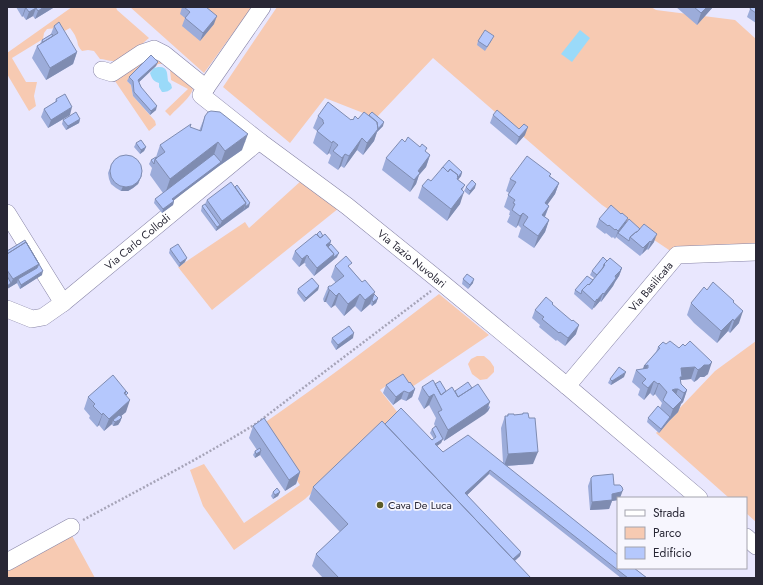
<svg xmlns="http://www.w3.org/2000/svg" width="763" height="585" font-family="Jost,sans-serif">
<rect width="100%" height="100%" fill="#e9e7fe"/>
<path fill="#f7cab2" d="M72,7H116L117,10L149,38C138,47 128,60 113,61C108,61 104,59 100,59L94,51L88,50L82,51C76,44 79,44 76,38C75,34 72,31 70,28L61,33L57,28L47,29L44,33L43,39L12,58L26,82H37L34,96L36,106L29,111L7,74V53Z
M130,7H252L204,73Z
M277,7H651L656,10L735,20L756,39V247L672,252L602,205L433,58L376,118L325,98L290,143L223,87Z
M154,55L193,88C192,97 176,109 170,116L165,111L188,89L171,80L170,70L164,64H158L156,66L127,81L131,85L133,96L155,121L156,125L149,131L115,81L140,60Z
M302,180L339,208L212,310L178,267L245,222L249,228Z
M439,294L489,335L409,389L401,376L380,390L398,413L305,499L234,550L203,506L190,470L204,464L244,523L300,485L260,426C321,384 380,339 439,294Z
M756,341V522L746,513V498H729L656,433L715,371Z
M477,356H484L490,361L494,367V372L487,379L480,380L472,374L468,364L471,359Z
M71,534L95,578H7V570Z"/>
<path fill="#9adaf9" d="M580,30L590,38L572,62L561,54Z
M158,67C168,66 167,73 168,81L171,84L172,88C169,91 167,92 162,92L159,87V83C153,81 152,79 150,73L154,68Z"/>
<g fill="none" stroke-linecap="round" stroke-linejoin="round">
<g stroke="#8784a6" stroke-width="18">
<g id="minor">
<path id="s1" d="M262,7L201,95L259,141L347,206L441,282L567,386L699,498"/>
<path d="M102,70L112,73L142,53L154,49L164,54L206,88"/>
<path d="M7,213L63,303"/>
<path id="s2" d="M7,309L32,319L43,317L63,303L259,141"/>
<path id="s3" d="M567,386L677,255L756,252"/>
<path d="M746,537L756,546"/>
<path d="M7,562L71,527"/>
</g>
</g>
<path stroke="#a6a4b8" stroke-width="2.5" stroke-dasharray="2 2" stroke-linecap="butt" d="M83,520C142,488 201,458 257,423L431,291"/>
<use href="#minor" stroke="#fff" stroke-width="17"/>
</g>
<path fill="#9cacda" d="M16,7H53V8L35,19L33,16L26,20L23,16L22,17Z
M182,7H206L214,24L200,41L182,26L185,18L180,14Z
M676,7H713L697,25Z
M756,7V23L747,17L750,9Z
M54,26L77,52L73,64L46,80L32,58L37,46L40,44L42,40L51,34Z
M492,40L485,51L477,45L478,41Z
M156,66L139,82L141,87L156,110L150,115L133,96L131,85L127,81L129,77Z
M56,99L70,115L48,128L41,117L44,109L55,102Z
M493,115L519,129L525,135L516,145L490,123Z
M205,116L242,150L219,166L173,200L174,201L173,205L162,213L154,203L155,199L163,193L150,175L152,168L149,164L151,160L156,157L160,145L190,127L199,131Z
M318,116L351,120H353L358,119L383,126L377,132L374,141L363,155L357,150L344,168L341,166L338,170L328,163L331,155L329,153L327,155L313,143L317,131L313,128Z
M80,119L79,123L66,130L62,124L63,120Z
M136,143L146,147L144,151L140,154L134,147Z
M420,147L427,148L425,151L430,155L426,167L419,175L416,184L410,192L382,170L386,158Z
M112,163L140,179L138,184L133,188L128,191H121L116,188L111,184L109,179L108,173Z
M462,172L461,176L458,180L465,185L462,191L460,204L447,221L418,198L422,186L431,181Z
M551,174L550,176L559,183L555,194L547,205L549,206L545,217L549,220L545,232L534,248L518,237L521,228L518,225L516,228L507,222L510,215H509L510,211L504,207L509,193L506,191L510,179Z
M466,187L475,188L469,195L464,191Z
M207,200L249,207L216,231L201,211L202,206L205,204Z
M599,219L627,222L654,242L648,250L647,249L640,256L616,237L615,239L613,237L612,238L606,233L605,234L596,227Z
M323,236L331,241L330,245L337,257L314,276L305,265L306,264L304,263L299,267L292,259L295,251Z
M170,249L185,262L179,267L169,253Z
M7,251L42,275L20,289L17,283L7,289Z
M607,261L622,268L619,276L615,282L613,286L601,302L600,301L594,308V307L592,310L574,294L575,290L593,280L594,278L590,275L592,271Z
M335,266L350,268L362,282L378,298L376,303L372,306L370,304L361,312L355,306L344,316L335,305L331,308L326,302H324L323,299L328,287L331,286L336,283L331,277Z
M463,279L473,283L468,289L462,284Z
M319,286L318,290L304,302L297,293L298,289Z
M707,290L733,303L739,323L730,333L728,331L717,343L694,323L687,315L691,303Z
M553,303L552,305L576,334L565,346L557,340L556,341L539,327L540,325L532,318L535,310Z
M332,338H353L336,350L331,342Z
M658,347L708,374L704,377H700L697,380L694,382L691,379L681,380V384L687,390L683,402L681,404L678,412L669,421L659,433L647,422L648,418L660,408L662,403L655,394L653,396L650,393L644,400L638,395L640,389L632,382L636,370L643,369L644,366L656,352Z
M624,377L611,385L608,383L610,379Z
M409,383L415,389L412,397L406,401L401,399L393,405L383,393L386,385Z
M435,384L446,391H455L472,388L490,402L488,405L490,407L488,411L444,441L443,439L441,443L437,446L443,452L503,463L501,428L505,416H507L508,414L514,415L522,414L523,413L533,464L506,466L647,578H621L489,474L467,495L521,552L520,556L515,561L531,578H323L312,566L316,554L340,532L309,499L313,487L385,424L432,440L434,439L430,433L432,429L435,426L434,424L436,418L429,405L424,409L418,399L422,387Z
M127,396L126,412L121,416L122,417L120,422L118,425L113,426L112,424L104,431L99,425L97,427L89,418L90,416L84,409L88,397Z
M253,426L300,472L296,484L285,491L260,455L255,458L253,455L255,451L257,450L249,438Z
M591,478L614,485L620,498L618,500L612,501L609,509L590,510L588,486Z
M273,492H280L278,496L273,499L271,496Z"/>
<path fill="#7f8cb1" d="M44,7H53V8L35,19L38,11Z
M707,7H713L697,25L701,13Z
M25,8H26L23,16L22,17Z
M36,8L33,16L26,20L29,12Z
M217,16L214,24L200,41L203,33Z
M77,52L73,64L46,80L50,68Z
M158,62L156,66L137,84L138,80Z
M157,106L156,110L150,115L151,111Z
M72,107L70,115L48,128L51,120Z
M80,119L79,123L66,130L68,126Z
M384,122L383,126L377,132L374,141L363,155L367,143Z
M528,127L525,135L516,145L519,137Z
M248,134L242,150L219,166L170,203L172,199L221,162L225,151Z
M362,138L357,150L344,168L349,156Z
M333,141L329,153L327,155L332,143Z
M218,142L213,158L165,194L170,179Z
M146,147L144,151L140,154L141,150Z
M345,154L341,166L338,170L342,158Z
M430,155L426,167L419,175L416,184L410,192L418,171Z
M462,172L461,176L457,181V176Z
M142,175L138,184L133,188L128,191H121L123,186Z
M559,183L555,194L540,215L545,203Z
M476,184L475,188L469,195L470,191Z
M464,192L460,204L447,221L451,209Z
M174,201L173,205L162,213L163,209Z
M246,203L243,211L216,231L217,227L220,225L222,221Z
M250,203L249,207L243,211L245,207Z
M549,206L544,218L542,215Z
M523,213L518,225L516,228L520,216Z
M628,218L625,226L618,233L615,239L618,231Z
M549,220L545,232L534,248L538,236Z
M657,234L654,242L648,250L651,242Z
M331,241L328,250L326,245Z
M650,241L647,249L642,254L645,246Z
M339,253L337,257L314,276L317,268L334,254Z
M307,255L304,263L299,267L302,259Z
M187,258L185,262L179,267L180,263Z
M39,264L36,272L18,279L17,283L7,289V286L11,283L13,279Z
M622,268L619,276L615,282L613,286L601,302L604,294L620,270Z
M43,271L42,275L20,289L21,285Z
M474,279L473,283L468,289L470,285Z
M319,286L318,290L304,302L306,298Z
M329,290H330L326,302H324Z
M375,292L370,304L361,312L365,300Z
M339,293L335,305L331,308L336,296Z
M603,293L600,301L594,308L597,300Z
M360,294L355,306L344,316L348,304Z
M378,298L376,303L372,306L373,302Z
M597,299L594,307L592,310L595,302Z
M743,311L739,323L730,333L734,321Z
M733,319L728,331L717,343L721,331Z
M579,325L576,334L565,346L568,338Z
M354,333L353,338L336,350L338,345Z
M712,362L708,374L704,377H700L697,380L694,382L698,370L703,364Z
M648,365L644,376L641,374L644,366Z
M695,367L691,379L681,380L677,389L681,368Z
M626,372L624,377L611,385L612,381Z
M654,381L650,393L644,400L648,388Z
M659,383L655,394L653,396L658,384Z
M415,389L412,397L406,401L409,393Z
M675,389H678L674,401L672,390Z
M687,390L683,402L681,404L678,412L669,421L659,433L661,429L670,417L673,409L681,401L684,393Z
M404,391L401,399L393,405L396,397Z
M434,394L429,405L424,409L429,397Z
M130,400L126,412L114,422L113,420L112,424L104,431L109,419Z
M490,402L485,414L444,441L448,430Z
M490,407L488,411L485,414L487,409Z
M103,413L99,425L97,427L102,415Z
M122,417L120,422L118,425L113,426L115,422Z
M443,439L441,443L434,448L435,444Z
M261,451L260,455L255,458L256,454Z
M538,452L533,464L504,466L508,454Z
M490,470L489,474L464,498L465,493Z
M300,472L296,484L285,491L289,480Z
M623,490L620,498H618V500L612,501L609,509L590,510L592,502Z
M280,492L278,496L273,499L275,495Z
M521,552L520,556L506,568L508,564Z"/>
<path fill="#b5c8fd" stroke="#7f8cb1" d="M24,7H44L38,11L36,8L29,12L26,8H25Z
M184,7H206L217,16L203,33L185,18L190,12Z
M694,7H707L701,13Z
M751,7H756V13L750,9Z
M59,22L77,52L50,68L37,46L58,33L54,26Z
M485,30L494,36L487,47L478,41Z
M52,34L53,36L43,42L42,40Z
M151,55L158,62L138,80L141,87L157,106L151,111L134,92L133,81L129,77Z
M65,94L72,107L51,120L44,109L57,101L56,99Z
M328,102L351,120L352,119L353,120L355,116L358,119L364,112L377,122L378,129L367,143L362,138L349,156L345,154L342,158L333,151L338,145L333,141L332,143L317,131L324,123L323,122V120L318,116Z
M497,110L519,129L524,124L528,127L519,137L493,115Z
M211,111L220,112L248,134L225,151L218,142L170,179L155,159L165,152L160,145L191,124L190,127L201,131L205,116L208,112Z
M76,112L80,119L68,126L63,120Z
M372,112L384,122L378,129L377,122L369,115Z
M408,137L420,147L422,144L427,148L425,151L430,155L418,171L420,173L414,180L386,158L402,139L405,142Z
M141,140L146,147L141,150L136,143Z
M214,154L221,162L172,199L174,201L163,209L155,199Z
M110 171a16 16 0 1 1 32 0a16 16 0 1 1-32 0Z
M527,156L551,174L549,176L559,183L545,203L549,206L542,215L549,220L538,236L523,225L528,217L523,213L520,216L512,210L515,204L513,203L515,200L508,195L516,182L510,179Z
M156,157L157,158L155,159L154,164L151,160Z
M449,160L462,172L458,177L457,176L458,175L450,169L448,172L443,167L441,169Z
M443,167L448,172L450,169L458,175L457,176L458,177L457,179L465,185L461,189L464,192L451,209L422,186L428,179L431,181Z
M472,180L476,184L470,191L466,187Z
M231,182L246,203L222,221L207,200Z
M237,185L250,203L245,207L246,203L235,187Z
M205,204L220,225L217,227L202,206Z
M611,205L621,214L622,213L628,218L618,231L616,229L615,230L609,225L608,226L599,219Z
M629,219L640,229L637,232H636L630,237L629,241L618,233Z
M644,224L657,234L651,242L650,241L643,248L630,237L636,232H637Z
M320,231L323,236L320,238L317,234Z
M316,234L320,238L325,234L331,241L326,245L334,254L317,268L308,257H309L307,255L302,259L295,251Z
M25,240L26,242L7,254V251Z
M26,242L39,264L13,279L7,270V254Z
M26,242L43,271L21,285L18,279L37,268L39,264Z
M178,244L187,258L180,263L170,249Z
M331,244L339,253L333,258L334,254L328,247Z
M346,256L352,263L348,266L362,282L365,280L375,292L365,300L360,294L348,304L339,293L336,296L330,290H329L328,287L329,286H331L344,276L335,266Z
M603,257L607,261L604,264L603,268L597,275L592,271Z
M610,258L622,268L620,270H621L615,276L616,278L604,294L603,293L597,300V299L595,302L582,290L588,284L589,285L605,265L604,264Z
M467,274L474,279L470,285L463,279Z
M7,276L11,283L7,286Z
M587,276L593,280L589,285L588,284L582,290L581,294L575,290Z
M312,278L319,286L306,298L298,289Z
M713,282L734,301L733,302L743,311L734,321L733,319L721,331L699,311L691,303L704,287L707,290Z
M374,294L378,298L373,302L372,300Z
M546,297L553,303L552,304L572,321L573,320L579,325L568,338L560,332L559,333L542,319L544,317L535,310Z
M349,326L354,333L338,345L332,338Z
M670,341L679,348L683,344L685,346L690,341L712,362L709,365H704L701,368L698,370L695,367L681,368L682,377H680L681,384L687,390L684,393L678,389H675L672,390L682,400L673,409L663,400L667,392L659,383L658,384L654,381L648,388L642,383L646,379L636,370L648,368V365L644,366L660,348L658,347L663,342L666,344Z
M619,367L626,372L612,381L610,379Z
M403,374L409,383L410,382L415,389L409,393L404,391L396,397L386,385Z
M113,375L126,391L124,393L130,400L109,419L103,413L102,415L93,406L95,404L88,397Z
M433,380L441,395L452,387L458,397L478,384L490,402L448,430L438,412L442,410L434,394L429,397L422,387Z
M440,381L446,391L441,395L435,384Z
M468,382L472,388L458,397L455,391Z
M126,391L128,393L126,395L125,394Z
M658,406L670,417L661,429L648,418Z
M401,408L432,440L436,437L432,429L436,426L443,439L435,444L443,452L468,435L618,555V568H634L647,578H628L490,470L465,493L521,552L513,559L385,424Z
M523,413H528L529,418H535L538,452L508,454L505,416H508V414H514V415L523,414Z
M119,415L122,417L119,420L115,422L113,420Z
M264,418L300,472L289,480L253,426Z
M382,421L531,578H339L316,554L348,524L313,487Z
M260,448L261,451L256,454L255,451Z
M613,474L614,485H620L622,487L623,490L621,492L612,494V500L592,502L591,478L593,476Z
M277,488L280,492L275,495L273,492Z"/>
<circle fill="#5b5c29" stroke="#f7f6fe" stroke-width="1.5" cx="380" cy="505" r="4"/>
<g text-anchor="middle" stroke-width="3.5" stroke-linejoin="round" paint-order="stroke">
<g font-size="11" fill="#282735" stroke="#f7f6fe">
<text dy="4" stroke="none"><textPath href="#s2" startOffset="159">Via Carlo Collodi</textPath></text>
<text dy="4" stroke="none"><textPath href="#s1" startOffset="374">Via Tazio Nuvolari</textPath></text>
<text dy="4" stroke="none"><textPath href="#s3" startOffset="130">Via Basilicata</textPath></text>
</g>
<g font-size="11" fill="#282735" stroke="#f7f6fe" text-anchor="start">
<text x="388" y="509">Cava De Luca</text>
</g>
</g>
<rect width="763" height="585" fill="none" stroke="#282735" stroke-width="16"/>
<rect x="617" y="497" width="130" height="72" fill="#f7f6fe" stroke="#a4a3ae"/>
<rect x="625" y="510" width="20" height="6" fill="#ffffff" stroke="#a4a3ae"/>
<text x="653" y="517" font-size="12" fill="#282735">Strada</text>
<rect x="625" y="527" width="20" height="12" fill="#f7cab2" stroke="#a4a3ae"/>
<text x="653" y="537" font-size="12" fill="#282735">Parco</text>
<rect x="625" y="547" width="20" height="12" fill="#b5c8fd" stroke="#a4a3ae"/>
<text x="653" y="557" font-size="12" fill="#282735">Edificio</text>
</svg>
